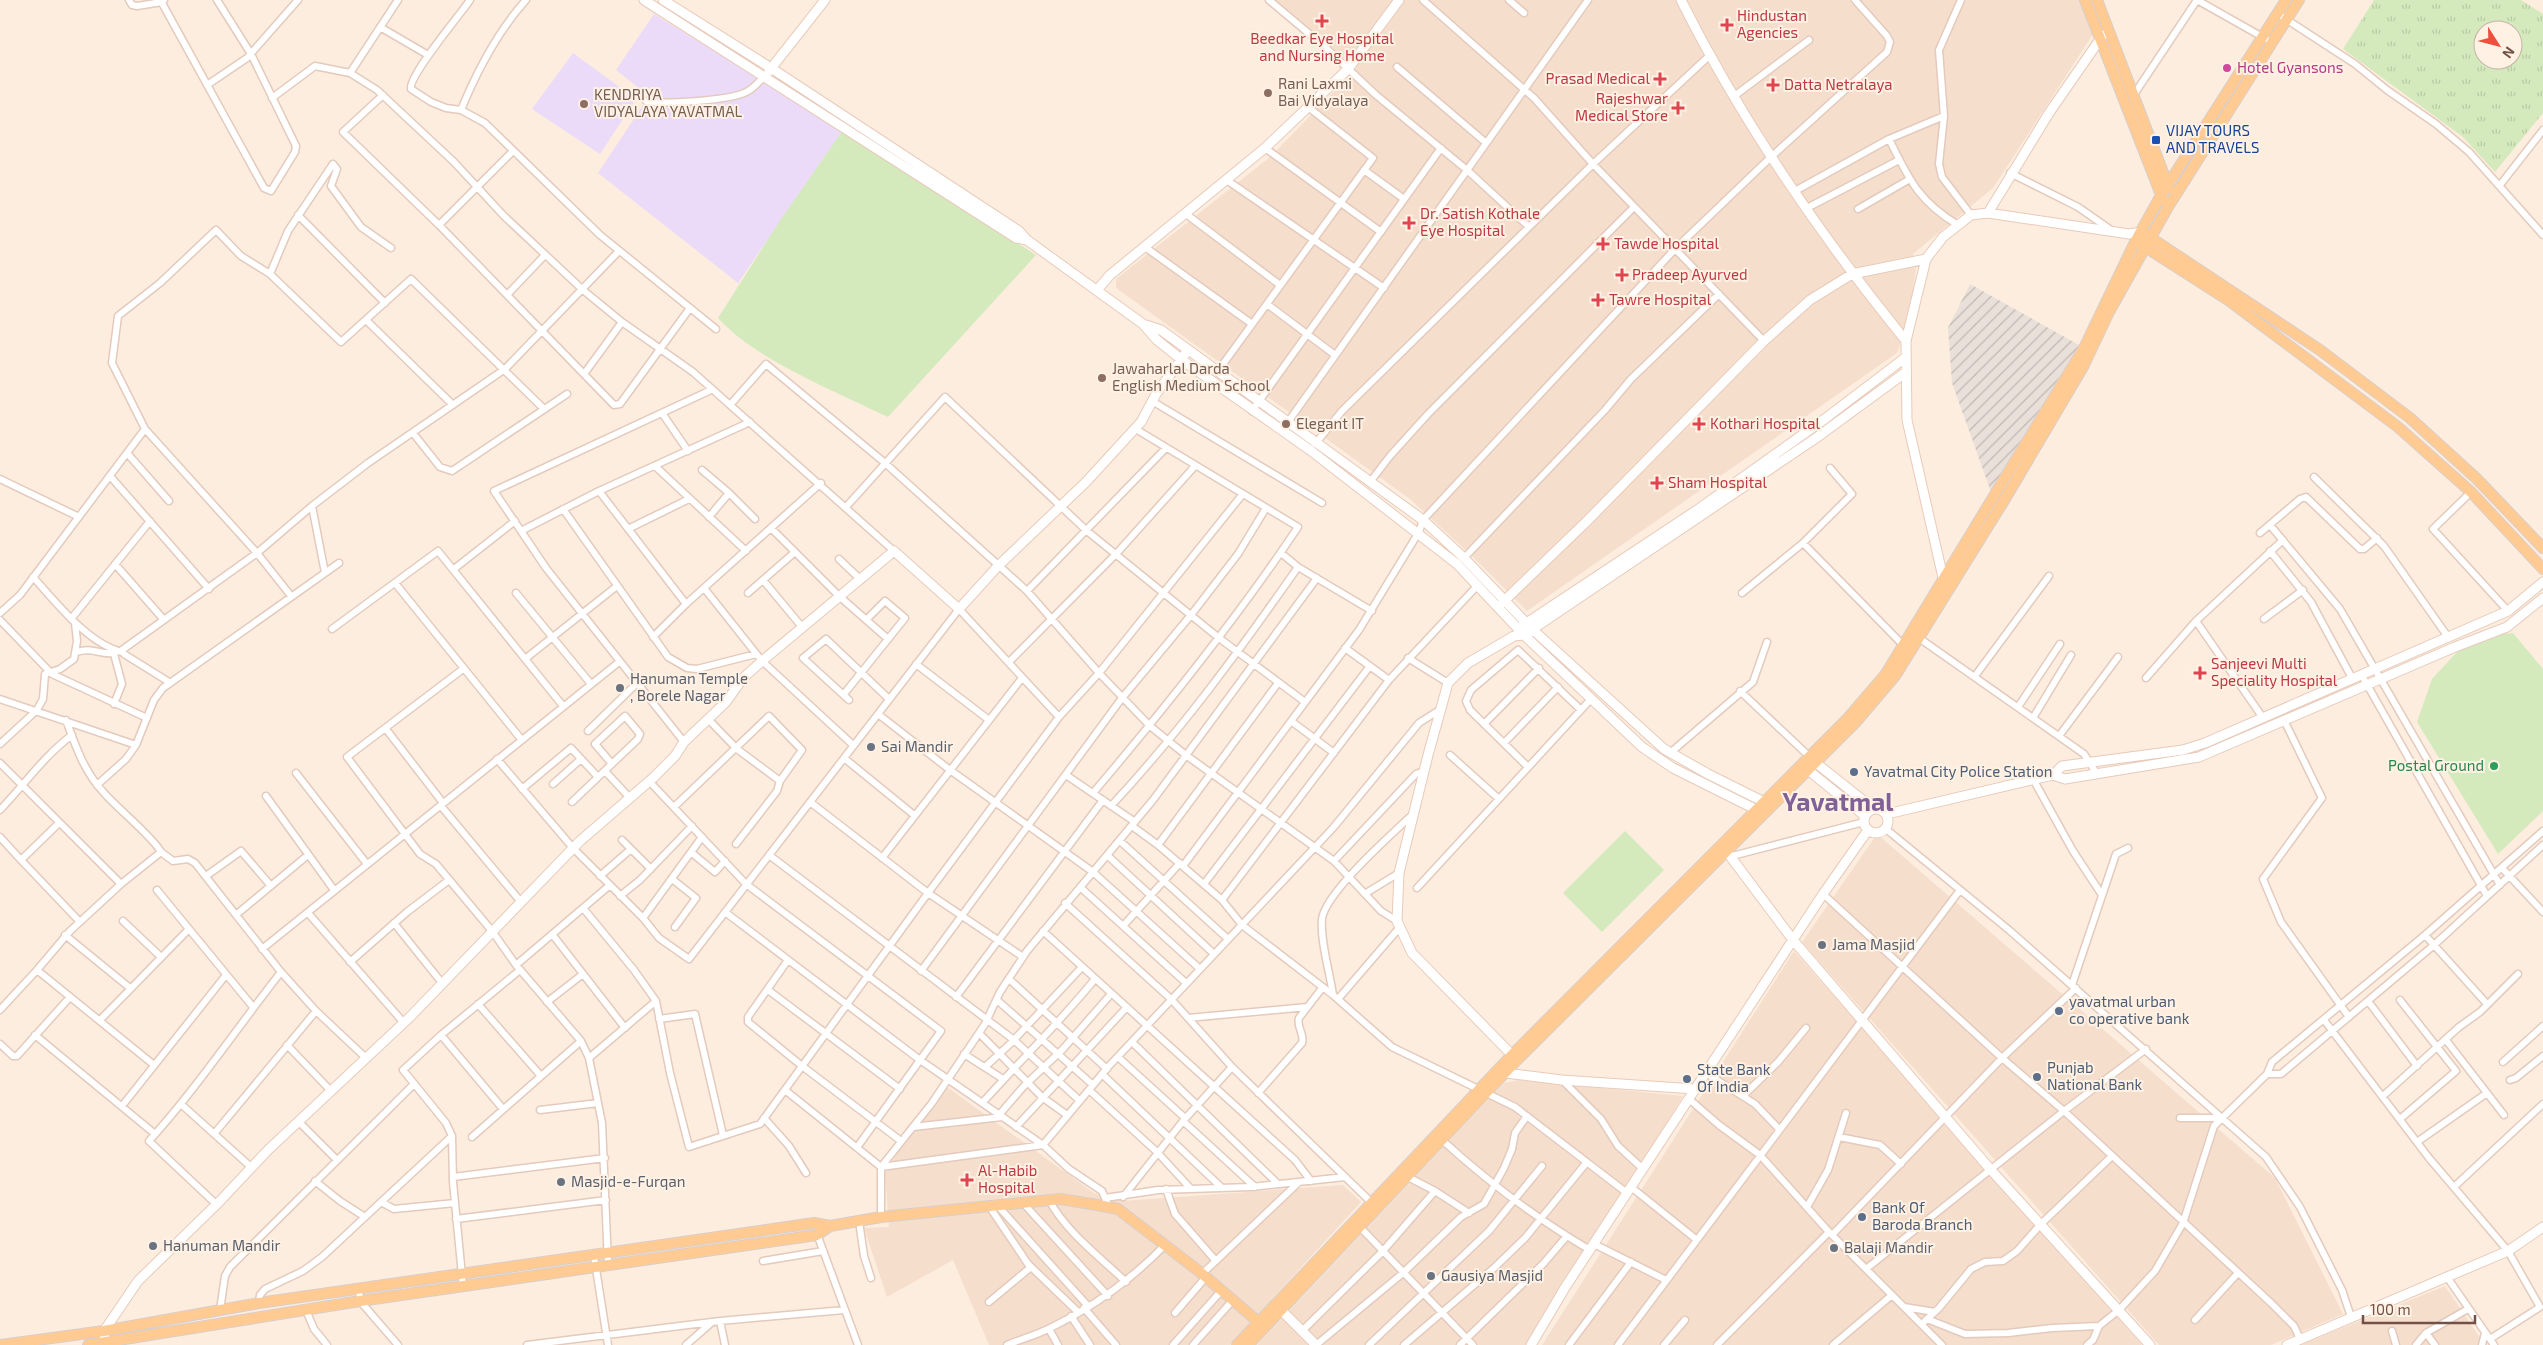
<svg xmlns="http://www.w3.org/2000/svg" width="2543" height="1345" font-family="'Exo 2',sans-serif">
<defs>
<pattern id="industrial-furrows" width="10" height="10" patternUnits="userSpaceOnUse" patternTransform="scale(1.25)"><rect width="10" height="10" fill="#eae0da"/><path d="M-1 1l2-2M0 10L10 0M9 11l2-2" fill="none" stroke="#c2b8b3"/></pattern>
<pattern id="park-tufts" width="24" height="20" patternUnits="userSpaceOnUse" patternTransform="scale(1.25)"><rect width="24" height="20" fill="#d4eabd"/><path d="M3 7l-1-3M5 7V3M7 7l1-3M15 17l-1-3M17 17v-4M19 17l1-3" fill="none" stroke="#b9caa4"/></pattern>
</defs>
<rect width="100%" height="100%" fill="#fdedde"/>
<path fill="#f5decc" d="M1275,0H2084L2095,31L1993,188L1913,254L1916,269L1909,320L1897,353L1527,611L1472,556L1410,499L1116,288V279L1270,157L1357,68Z
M1877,834L2275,1178L2343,1314L2271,1345H2159L1802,942Z
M1794,951L2142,1345H1542Z
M1519,1080L1683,1096L1530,1345H1257L1504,1083Z
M947,1087L1094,1193L1122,1201L1343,1185L1361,1202L1230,1345H989L953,1260L887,1297L864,1228L889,1227L885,1173L898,1152Z
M2445,1286L2485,1345H2301Z"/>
<path fill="url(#industrial-furrows)" d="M1970,284L2079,345L1991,492L1952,383L1948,328Z"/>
<path fill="#ebdbf9" d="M654,14L843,130L738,283L598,173L649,96L616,70Z
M573,53L636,99L600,154L532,109Z"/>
<path fill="url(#park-tufts)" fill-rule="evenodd" d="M2374,0H2521L2543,14V113L2495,172L2463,137L2343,49ZM2483,30H2513V60H2483Z"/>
<path fill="#d4eabd" d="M843,130L1036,255L888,417C837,392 754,359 718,318L781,219Z
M2513,633L2543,669V811L2498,854L2417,722L2432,679L2457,652L2489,635Z
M1625,831L1664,870L1602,932L1563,893Z"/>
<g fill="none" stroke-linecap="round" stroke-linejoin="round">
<g stroke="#e3cabd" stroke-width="9">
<path id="street" d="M129,0L132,5L137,6L162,2
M164,0L162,3L264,188L271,191L295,152L296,146L251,54L217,0
M398,0L350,73L377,90L454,162L504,216L583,290L622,322L693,372L894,551
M470,0C460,15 408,76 411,89L431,102L446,108L461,110L485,123L600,235L716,329
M1269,0L1325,47L1376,95L1467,170L1529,227
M1423,0L1534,98L1593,164L1764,341
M1509,0L1524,13
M1961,0L1939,50L1944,116L1939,164L1942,177L1971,215
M2197,0L2266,39
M2278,14L2355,64L2387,90L2436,124L2469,152L2543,235
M380,27L428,55
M1397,67L1485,142
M207,85L247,58L298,0
M383,95L343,132L439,225L614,405L620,404L690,308
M2133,96L2197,0
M1733,97L1809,40
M272,98L315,66L350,73
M646,101C663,105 728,100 744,93C753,90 759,81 766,75
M461,110C477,71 498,31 526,0
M1889,139C1909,179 1918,201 1958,225
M1265,148L1381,232
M1364,170L1404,199
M2010,173L2078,207L2111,230
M1228,181L1384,288
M2500,185L2543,130
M1795,191L1889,139L1944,116
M1807,208L1899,160
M1858,209L1910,179
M1186,214L1280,285
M298,215L385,303
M439,225L513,151
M1145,247L1252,324
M391,248L361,227L331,186L337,169L333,164L288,231L270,274L341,342L411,279L544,409
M507,295L545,255
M1267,304L1335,355
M366,320L453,405
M1218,371L1373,158L1308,107
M584,374L622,322
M1152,401L1322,503
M730,405L766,364L885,463L1027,591L1099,673L1150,726L1187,756L1334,861L1381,911L1397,921
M1252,411L1441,148
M662,413L688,451
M1288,422L1588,0
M145,429L112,363L118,316L160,283L216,230L241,256L270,274
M413,433L440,467L452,471L567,394
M1315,444L1342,411L1593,164L1709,56
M127,453L169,501
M655,466L746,551
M702,470L729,493L709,517
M110,476L209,589
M2314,477L2384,546L2448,637
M0,479L79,517
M1370,482L1390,456L1428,414L1634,207
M599,491L686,604
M2471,492L2433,529L2508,611
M729,493L755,519
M312,506L325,573
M846,507L945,397L1087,531L1219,638L1305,702
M563,509L668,657L687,668L697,669L756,654
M2270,525L2340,609L2500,885
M771,528L839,596L888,639
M628,529L689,499
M521,531L599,491L750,422
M2260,533L2300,499L2306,497L2360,549H2364L2377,538
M1803,543L1904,646
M2270,551L2311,602L2352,678
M1281,553L1298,567L1372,611
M1464,558L1605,410L1631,379L1719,294
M839,559L861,580
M115,564L164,620
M454,569L515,521
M33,577C56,602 88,644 122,652
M763,580L802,627
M395,583L521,739
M704,588L762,661L853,745
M1027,591L1166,448
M516,593L591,684
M748,593L795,552
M1742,593L1803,543L1852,494L1830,468
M0,613L20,595L145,429L257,553L312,506L368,463L505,369L618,252
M71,619L150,521
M2264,619L2303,590
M0,620L52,674L147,718
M2196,621L2263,718
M332,629L438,551L563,706
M653,637L686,604L821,483
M1919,638L2084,754L2097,774
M1345,648L1389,680
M77,652C92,646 104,657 116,652
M114,654L122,684L114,704
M1408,658L1448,683
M525,659L617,586
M1009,662L1116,554L1195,466
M916,664L989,720
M463,669L347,757L420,854L436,864L492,931L516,965L581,1041L589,1058L602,1123L608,1264
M2361,674L2487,896
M1975,676L2049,576
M2146,678L2196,621L2283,540
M169,682L124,654L122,650L257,553L291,596
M1740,691L1812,759
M844,694L905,618L885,601L866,620
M0,699L136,745L154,700L163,688L339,563
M849,700L803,658L826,639L889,699
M2018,707L2060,644
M878,714L950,770L1093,872L1200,969
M2033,718L2071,655
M708,719L737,749L780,781
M66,720C76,747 84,772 105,794C117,808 154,838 161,852
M2284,720L2322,798L2263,879L2281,922L2349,1017
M1291,721L1334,753
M1484,724L1539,668
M386,729L443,803
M588,731L637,683
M2059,736L2118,657
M684,742L546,568L494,491L711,390
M1504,743L1558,687
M0,744L37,710L43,699L45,674L60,669L74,659L77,641L75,623
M1670,753L1753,682L1767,642
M1450,755L1499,799
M844,758L914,815
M497,759L573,848L643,918L659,938L689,959L959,609L1059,717
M0,763L121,884
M1528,767L1470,710L1466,701L1471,690L1518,650L1581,710
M605,771L629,797
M296,773L367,864
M1066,775L1135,822
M2033,779L2073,851L2102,895
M649,781L746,884L941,1031L858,1146
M553,784L581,759
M97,785L126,759L136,745
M522,789L571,748L598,777
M1093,793C1165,708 1236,620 1298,527L1134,428
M266,796L334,890
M572,802L638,739L640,734L625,716L595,744L612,764
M810,802L928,893L1023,957
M441,806L521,902
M1111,806C1180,732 1240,650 1298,567
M674,807L769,716L802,750L780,781L777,791L736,844
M0,810C25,784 43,757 72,735
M59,823L21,860L80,922
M1132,826L1158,845L1222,900L1242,925L1333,995L1392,1047L1515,1107L1627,1193
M1886,829L2009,930L2266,1157L2300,1207L2342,1290L2351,1317
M0,837L21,860
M622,840L651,869
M1120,841L1228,939
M1158,845L1278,683
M692,853L715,872L725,861
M769,855L1014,1040L1080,1101
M1108,856L1213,953
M1732,856L1864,822
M882,858L1022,678
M1334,861L1416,774L1424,771
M1183,866L1359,630L1419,532L1423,520L1675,249L1771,157L1887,52L1890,42L1887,36L1855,0
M2502,868L2543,912
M206,876L241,851L271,886
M600,876L631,849
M672,879L696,898L675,927
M1204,884L1370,666
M1080,887L1186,983
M1417,888L1591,699
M157,890L253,1007
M1366,893L1399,873
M1823,894L2002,1058L2064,1111L2271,1303L2294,1326L2300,1339
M620,896L640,880L692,826
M1222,900L1389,680L1478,585
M1065,903L1171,999L1232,1067L1373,1204
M583,908L634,970L656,1001L670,1073L689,1147L760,1124L928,893L1059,717L1099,673L1242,495
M725,912L920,1060L1043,1145L1069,1169L1102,1191L1109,1207
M308,913L404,1023
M237,914L308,855
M643,918L702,837
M123,921L161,957
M394,923L442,983
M1123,926L1180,863
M1043,931L1295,1160L1311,1181
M552,934L625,1028
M65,935L130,988
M2425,935L2487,1004
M262,949L619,662
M788,960L748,1017V1022L802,1066L901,1141
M350,962L407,912L449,880
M516,965L610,885
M37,970L154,1065
M921,971L1122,698L1191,615L1238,554L1266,508
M1009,979L1107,1069
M2072,985L2116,854L2128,848
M768,990L900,1089
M1333,995C1330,973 1320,941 1322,919C1325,893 1392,834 1412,815
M956,997L1103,800
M1338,999L1400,927
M997,1000L1093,1085
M2368,1001L2417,1066
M547,1002L583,974
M478,1004L541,1076
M0,1010L37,970L70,931L121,884L161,852L173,861L188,859L195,863L281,972L316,1011L366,1058
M1188,1018L1307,1007
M659,1019L695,1014L723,1135
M100,1020L189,929
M2324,1020L2429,1158L2508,1251L2540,1307L2490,1339
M979,1033L1042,1097L1067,1115
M35,1035L155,1134
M441,1035L503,1109
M2446,1040L2504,1115
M1132,1042L1278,1184
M0,1044L13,1056H17L70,997
M287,1045L331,1091
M964,1054L1003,1079
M1118,1057L1185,1118
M589,1058L656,1001
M2503,1062L2543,1026
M985,1067L1011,1043L1082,967
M1706,1073L1755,1104L1779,1129
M1102,1074L1222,1188
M2267,1074H2281L2434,945L2543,845
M1562,1080L1601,1119L1618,1146L1643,1169
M2510,1080L2516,1078L2543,1056
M785,1090L881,1167L1043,1145L1108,1067L1333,828L1419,723L1441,709
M1089,1090L1157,1152L1191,1189
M1258,1093L1302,1043C1305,1034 1296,1027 1299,1018L1323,987
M1743,1096L1778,1062L1806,1028
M2383,1096L2459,1027L2480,1012L2518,974
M1689,1099L1719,1125L1760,1155L1829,1232L1942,1345
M983,1102C1020,1061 1060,1022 1095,979
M182,1105L251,1167
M122,1106L226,975
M540,1110L598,1103
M999,1115L1024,1086L1063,1049L1111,994
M764,1118L789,1146L806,1173
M2180,1118H2223
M2400,1119L2456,1071L2400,1000
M298,1121L336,1159
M1183,1121L1255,1187
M913,1127L1002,1117
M1016,1127L1127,1007
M214,1134L316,1011
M472,1137L581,1041
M1839,1137L1880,1145L1901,1164
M1442,1140C1487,1181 1537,1219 1590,1250
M2417,1142L2487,1093
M1406,1176L1435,1191L1469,1213
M453,1177L605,1158
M315,1181L340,1201L365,1217
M1631,1187L1697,1240
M2454,1187L2543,1104
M1166,1189L1175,1214L1216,1261
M1123,1197L1183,1121L1232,1067
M1105,1198L1158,1190L1251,1187L1345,1177
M1049,1200C1067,1233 1099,1256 1126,1282
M381,1202L394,1209L455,1203
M1023,1203L1108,1296
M216,1204L149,1141C197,1088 237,1028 281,972
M997,1205L1088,1306
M989,1206L1028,1264L1078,1312
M1807,1207L1828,1170L1846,1113
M881,1217V1167L932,1103L985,1024L1000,992L1027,951L1153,800L1317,578
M456,1219L606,1200
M859,1221L864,1256L871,1278
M1359,1226L1473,1345
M817,1234L858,1345
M1832,1235L2002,1058L2076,988
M1594,1244L1666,1280
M594,1256L608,1345
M763,1261L823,1251
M1866,1269L2064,1111L2146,1049
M1202,1274L1299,1182
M2447,1277L2494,1345
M463,1286L453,1182L452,1136L446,1123L403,1070L441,1035L520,970
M359,1288L360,1301L398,1345
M989,1302L1031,1267
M259,1303L260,1295L265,1289L303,1271L322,1257L452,1136
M1904,1307L1935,1312
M1084,1308L1116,1345
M220,1310L225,1276L230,1267L414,1084
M306,1310L314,1329L327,1345
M1175,1313L1206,1277
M1071,1316L1090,1345
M1927,1319L1965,1334L2008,1333L2052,1328L2099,1326L2119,1310L2155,1271L2183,1223L2214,1126L2267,1074L2272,1062L2425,935L2543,831
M2195,1320L2238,1273
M720,1321L725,1345
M1925,1321L1939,1308L1971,1269L1985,1262L2003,1261L2017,1251L2041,1224L2112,1156
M1049,1329L1058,1345
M1303,1330L1382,1252L1435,1191
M2392,1331L2396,1345
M2426,1333L2435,1345
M527,1345L720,1321L844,1310
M686,1345L711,1323
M1007,1345C1021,1339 1037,1335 1050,1328C1094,1307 1131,1280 1165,1245
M1173,1345L1222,1290
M1193,1345L1233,1300
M1316,1345L1403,1273L1461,1217L1484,1204L1504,1168L1512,1149L1515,1133L1527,1116
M1369,1345L1489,1231L1542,1166
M1404,1345L1495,1267L1525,1238L1587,1162
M1460,1345L1543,1264L1567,1236
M1569,1345L1631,1262
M1618,1345L1960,890
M1664,1345L1685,1320
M1717,1345L1829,1232
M1833,1345L1892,1295
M2087,1345L2093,1340L2099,1326
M2416,1345L2426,1333L2468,1309
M2482,1345L2485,1333"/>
</g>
<g stroke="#e8caba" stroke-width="11">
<path id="secondary" d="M644,0L1016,238L1027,240
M663,0L771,68L1019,231L1027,240L1143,324L1157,340L1182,360L1310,450L1457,564L1524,635L1642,747L1673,768L1761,812
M1681,0C1742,122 1820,235 1906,341
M769,71L825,0
M1988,213L2049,113L2103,35
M1097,290L1110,275L1265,148L1348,69L1399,0
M1146,325L1161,330L1423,520L1464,558L1532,629L1664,749L1708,774L1770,805
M1944,582L1907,420L1906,341L1926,259L1943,237L1971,215L1988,213L2129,234L2141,232
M1502,603L1586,522L1764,341L1810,300L1852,274L1926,259
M1522,626L1700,508L1826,418L1906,357
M1816,763L1874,809
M1808,770L1865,816
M2053,775L2062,766L2183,750L2205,743L2508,611L2543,582
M1864 821a12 12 0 1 1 24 0a12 12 0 1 1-24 0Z
M1887,814L2053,775L2065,779L2199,757L2455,647L2507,627L2543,598
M1727,852L1793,940L1991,1170L2150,1345
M1517,1060L1412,953L1397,921L1399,873L1428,755L1448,683L1468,663L1514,636L1524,635L1816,438L1906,372
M1501,1070L1505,1073L1562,1080L1695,1089
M1281,1310L1316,1345
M105,1342L104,1331L138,1281L220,1201L268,1150L410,1017L580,841L653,778L675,756L684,742L726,702L743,678L762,661L894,551L959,609L998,566L1086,482L1141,422L1156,394L1188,350
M1531,1345L1566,1286L1823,894L1868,830
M2287,1345L2508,1251L2543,1227"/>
</g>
<g stroke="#d8cecb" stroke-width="12">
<path id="primary" d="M2085,0L2163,200
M2097,0L2169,188
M2145,234L2320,350L2410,418L2477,479L2543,548
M2139,243L2228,300L2398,427L2471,492L2543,569
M0,1345L104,1331L259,1303L814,1223L830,1226L881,1217L1061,1199L1103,1206L1118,1209L1200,1272L1262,1325
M88,1345L360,1301L817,1235L830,1226
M1237,1345L1512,1055L1848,718L1885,675L2084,348L2135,242L2160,197L2286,0
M1248,1345L1517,1060L1855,723L1895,676L2005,499L2083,367L2109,312L2168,207L2299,0"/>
</g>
<use href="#street" stroke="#fff" stroke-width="6"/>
<use href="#secondary" stroke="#fff" stroke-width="9"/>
<use href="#primary" stroke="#ffcb93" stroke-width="10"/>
</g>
<g fill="#e0444e" stroke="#fff2e5" stroke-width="2">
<path d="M1319.5 13.5h5v5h5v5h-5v5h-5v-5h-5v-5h5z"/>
<path d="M1724.5 17.5h5v5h5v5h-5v5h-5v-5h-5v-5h5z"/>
<path d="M1657.5 71.5h5v5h5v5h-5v5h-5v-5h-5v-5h5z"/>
<path d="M1770.5 77.5h5v5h5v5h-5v5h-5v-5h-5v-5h5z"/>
<path d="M1675.5 100.5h5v5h5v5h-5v5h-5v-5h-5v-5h5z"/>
<path d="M1406.5 215.5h5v5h5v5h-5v5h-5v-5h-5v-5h5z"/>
<path d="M1600.5 236.5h5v5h5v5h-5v5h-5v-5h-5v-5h5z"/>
<path d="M1619.5 267.5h5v5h5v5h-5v5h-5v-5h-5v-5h5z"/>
<path d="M1595.5 292.5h5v5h5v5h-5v5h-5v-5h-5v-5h5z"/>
<path d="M1696.5 416.5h5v5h5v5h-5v5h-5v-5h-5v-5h5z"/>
<path d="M1654.5 475.5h5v5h5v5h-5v5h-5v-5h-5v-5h5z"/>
<path d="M2197.5 665.5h5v5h5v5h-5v5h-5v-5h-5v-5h5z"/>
<path d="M964.5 1172.5h5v5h5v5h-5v5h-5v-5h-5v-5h5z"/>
</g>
<circle fill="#d1479c" stroke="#fff2e5" stroke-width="2" cx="2227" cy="68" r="5"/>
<g fill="#8d6e63" stroke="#fff2e5" stroke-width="2">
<circle cx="1268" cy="93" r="5"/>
<circle cx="584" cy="104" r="5"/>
<circle cx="1102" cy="378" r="5"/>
<circle cx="1286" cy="424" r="5"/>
</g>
<rect fill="#1a4fb4" stroke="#fff2e5" stroke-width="2" x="2151" y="135" width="10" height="10" rx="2.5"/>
<g fill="#6b7280" stroke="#fff2e5" stroke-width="2">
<circle cx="620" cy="688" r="5"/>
<circle cx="871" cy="747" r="5"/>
<circle cx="1822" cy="945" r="5"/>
<circle cx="561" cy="1182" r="5"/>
<circle cx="153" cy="1246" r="5"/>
<circle cx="1834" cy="1248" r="5"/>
<circle cx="1431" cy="1276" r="5"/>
</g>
<circle fill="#2e9e5b" stroke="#fff2e5" stroke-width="2" cx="2494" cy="766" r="5"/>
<g fill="#5c6f8a" stroke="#fff2e5" stroke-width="2">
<circle cx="1854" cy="772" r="5"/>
<circle cx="2059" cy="1011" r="5"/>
<circle cx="2037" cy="1077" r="5"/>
<circle cx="1687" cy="1079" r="5"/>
<circle cx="1862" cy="1217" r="5"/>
</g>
<g text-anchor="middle" stroke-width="4" stroke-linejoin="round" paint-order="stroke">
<g font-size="15" fill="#be3a42" stroke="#fff2e5" text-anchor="start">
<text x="1737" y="21">Hindustan<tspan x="1737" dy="17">Agencies</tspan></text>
<text x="1322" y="44" text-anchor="middle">Beedkar Eye Hospital<tspan x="1322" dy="17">and Nursing Home</tspan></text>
<text x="1650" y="84" text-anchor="end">Prasad Medical</text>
<text x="1784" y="90">Datta Netralaya</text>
<text x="1668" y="104" text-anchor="end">Rajeshwar<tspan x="1668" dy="17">Medical Store</tspan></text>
<text x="1420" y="219">Dr. Satish Kothale<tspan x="1420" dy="17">Eye Hospital</tspan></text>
<text x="1614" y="249">Tawde Hospital</text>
<text x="1632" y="280">Pradeep Ayurved</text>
<text x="1609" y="305">Tawre Hospital</text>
<text x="1710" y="429">Kothari Hospital</text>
<text x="1668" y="488">Sham Hospital</text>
<text x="2211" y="669">Sanjeevi Multi<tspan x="2211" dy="17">Speciality Hospital</tspan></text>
<text x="978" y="1176">Al-Habib<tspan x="978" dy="17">Hospital</tspan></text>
</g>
<g font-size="15" fill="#b23c85" stroke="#fff2e5" text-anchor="start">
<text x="2237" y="73">Hotel Gyansons</text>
</g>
<g font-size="15" fill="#785e54" stroke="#fff2e5" text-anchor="start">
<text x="1278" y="89">Rani Laxmi<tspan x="1278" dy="17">Bai Vidyalaya</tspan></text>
<text x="594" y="100">KENDRIYA<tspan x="594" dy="17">VIDYALAYA YAVATMAL</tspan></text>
<text x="1112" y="374">Jawaharlal Darda<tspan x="1112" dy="17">English Medium School</tspan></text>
<text x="1296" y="429">Elegant IT</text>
</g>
<g font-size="15" fill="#164399" stroke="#fff2e5" text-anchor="start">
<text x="2166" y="136">VIJAY TOURS<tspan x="2166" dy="17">AND TRAVELS</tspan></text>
</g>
<g font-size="15" fill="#5b616d" stroke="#fff2e5" text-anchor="start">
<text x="630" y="684">Hanuman Temple<tspan x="630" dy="17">, Borele Nagar</tspan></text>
<text x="881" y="752">Sai Mandir</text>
<text x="1832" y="950">Jama Masjid</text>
<text x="571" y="1187">Masjid-e-Furqan</text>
<text x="163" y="1251">Hanuman Mandir</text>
<text x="1844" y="1253">Balaji Mandir</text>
<text x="1441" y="1281">Gausiya Masjid</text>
</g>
<g font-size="15" fill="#27864d" stroke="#fff2e5" text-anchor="end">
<text x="2484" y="771">Postal Ground</text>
</g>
<g font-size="15" fill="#4e5e75" stroke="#fff2e5" text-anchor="start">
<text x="1864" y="777">Yavatmal City Police Station</text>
<text x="2069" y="1007">yavatmal urban<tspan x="2069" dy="17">co operative bank</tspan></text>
<text x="2047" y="1073">Punjab<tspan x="2047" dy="17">National Bank</tspan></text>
<text x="1697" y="1075">State Bank<tspan x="1697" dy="17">Of India</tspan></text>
<text x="1872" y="1213">Bank Of<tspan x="1872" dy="17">Baroda Branch</tspan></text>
</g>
<g font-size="25" font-weight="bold" fill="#7f6197" stroke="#fff2e5">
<text x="1838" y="811">Yavatmal</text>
</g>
</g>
<g transform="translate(2498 45) rotate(126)"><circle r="24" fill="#fff2e5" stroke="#c7b2a5"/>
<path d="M0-4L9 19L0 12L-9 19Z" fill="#ed513d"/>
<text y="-8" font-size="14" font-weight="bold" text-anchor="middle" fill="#735146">N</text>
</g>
<path d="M2363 1315v8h112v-8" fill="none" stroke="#735146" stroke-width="2.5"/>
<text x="2370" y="1315" font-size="15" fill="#735146" stroke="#fff2e5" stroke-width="4" paint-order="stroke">100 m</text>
</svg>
